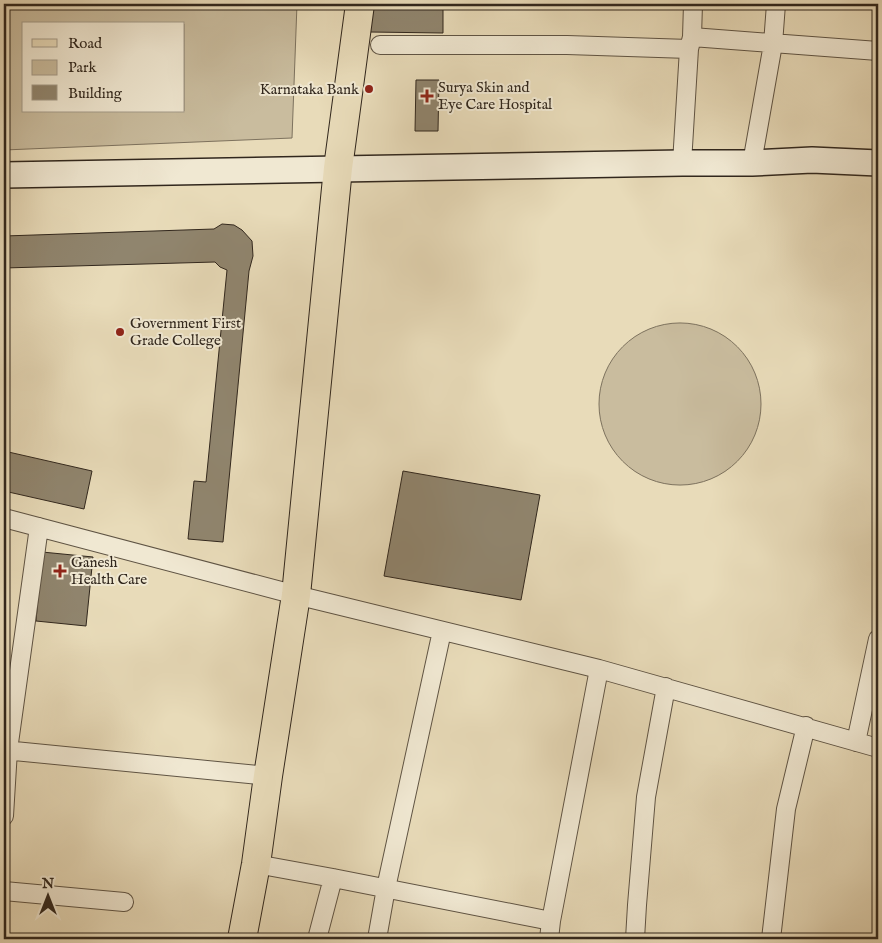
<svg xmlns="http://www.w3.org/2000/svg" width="882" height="943" font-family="'IM FELL English',serif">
<rect width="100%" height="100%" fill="#e8dbb9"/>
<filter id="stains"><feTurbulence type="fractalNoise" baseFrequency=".004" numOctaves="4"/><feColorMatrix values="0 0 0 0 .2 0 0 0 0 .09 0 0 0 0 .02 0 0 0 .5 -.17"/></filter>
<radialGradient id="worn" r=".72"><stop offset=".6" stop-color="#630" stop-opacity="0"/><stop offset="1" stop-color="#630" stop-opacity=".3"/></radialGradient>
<path fill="#c9bc9e" stroke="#7d725e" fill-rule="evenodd" d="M4,4H297L292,138L4,150ZM24,24H184V111H24Z
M599 404a81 81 0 1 1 162 0a81 81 0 1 1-162 0Z"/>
<path fill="#90856e" stroke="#31271d" d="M370,4H443V33L370,32Z
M416,80H439L438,131H415Z
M222,224L234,225L242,230L252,241L253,256L249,271L223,542L188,539L194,481L206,482L227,270L220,267L215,262L4,268V236L214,229Z
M4,451L92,471L84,509L4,491Z
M403,471L540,495L521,600L384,576Z
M42,552L93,557L86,626L36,621Z"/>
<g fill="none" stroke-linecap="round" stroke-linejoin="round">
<g stroke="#5f5444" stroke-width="20">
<path id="street" d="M692,37L878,51
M380,45H567L689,49
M682,163L689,49L692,37L693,4
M752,163L773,44L776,4
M4,518L296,595L599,669L878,748
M856,742L878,639
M4,750L268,776
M4,816L8,750L39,527
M256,864L333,878L551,921
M4,891L124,902
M317,939L333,878
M377,939L386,888L442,631
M549,939L551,921L599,669
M635,939L637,905L646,797L666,687
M771,939L786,809L806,726"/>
</g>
<g stroke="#31271d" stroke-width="28">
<path id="secondary" d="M4,175L682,163H752L812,160L878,163"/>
</g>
<g stroke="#31271d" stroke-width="30">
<path id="primary" d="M242,939L256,864L268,776L296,595L338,168L360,4"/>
</g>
<use href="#street" stroke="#f0e8d2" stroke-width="18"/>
<use href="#secondary" stroke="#f0e8d2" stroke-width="25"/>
<use href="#primary" stroke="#e8dbb9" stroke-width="28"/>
</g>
<g fill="#8f2418" stroke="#f0e8d2" stroke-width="2">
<circle cx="369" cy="89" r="5"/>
<path d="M424.5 88.5h5v5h5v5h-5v5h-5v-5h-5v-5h5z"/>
<circle cx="120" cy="332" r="5"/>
<path d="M57.5 563.5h5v5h5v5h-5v5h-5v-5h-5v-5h5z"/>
</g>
<g text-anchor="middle" stroke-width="4" stroke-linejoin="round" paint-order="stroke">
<g font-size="15" fill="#31271d" stroke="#f0e8d2" text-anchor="start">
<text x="438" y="92">Surya Skin and<tspan x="438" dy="17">Eye Care Hospital</tspan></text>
<text x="359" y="94" text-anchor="end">Karnataka Bank</text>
<text x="130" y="328">Government First<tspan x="130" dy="17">Grade College</tspan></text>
<text x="71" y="567">Ganesh<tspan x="71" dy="17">Health Care</tspan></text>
</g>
</g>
<rect width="882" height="943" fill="none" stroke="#e8dbb9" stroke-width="20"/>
<rect x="5" y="5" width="872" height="933" fill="none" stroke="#31271d" stroke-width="2.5"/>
<rect x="10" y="10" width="862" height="923" fill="none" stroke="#31271d"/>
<rect x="22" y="22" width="162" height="90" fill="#f0e8d2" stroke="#a49b8a"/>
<rect x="32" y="39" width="25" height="8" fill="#e8dbb9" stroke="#a49b8a"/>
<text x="68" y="48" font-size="15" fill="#31271d">Road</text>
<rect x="32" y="60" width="25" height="15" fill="#c9bc9e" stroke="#a49b8a"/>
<text x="68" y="72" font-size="15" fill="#31271d">Park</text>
<rect x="32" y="85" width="25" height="15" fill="#90856e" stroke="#a49b8a"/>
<text x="68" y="98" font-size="15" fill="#31271d">Building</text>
<g transform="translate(48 896)" stroke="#f0e8d2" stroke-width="4" paint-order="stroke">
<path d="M0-4L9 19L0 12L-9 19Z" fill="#31271d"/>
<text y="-8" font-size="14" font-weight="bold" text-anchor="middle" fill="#31271d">N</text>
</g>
<rect width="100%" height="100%" filter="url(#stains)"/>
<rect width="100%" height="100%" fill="url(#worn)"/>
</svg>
